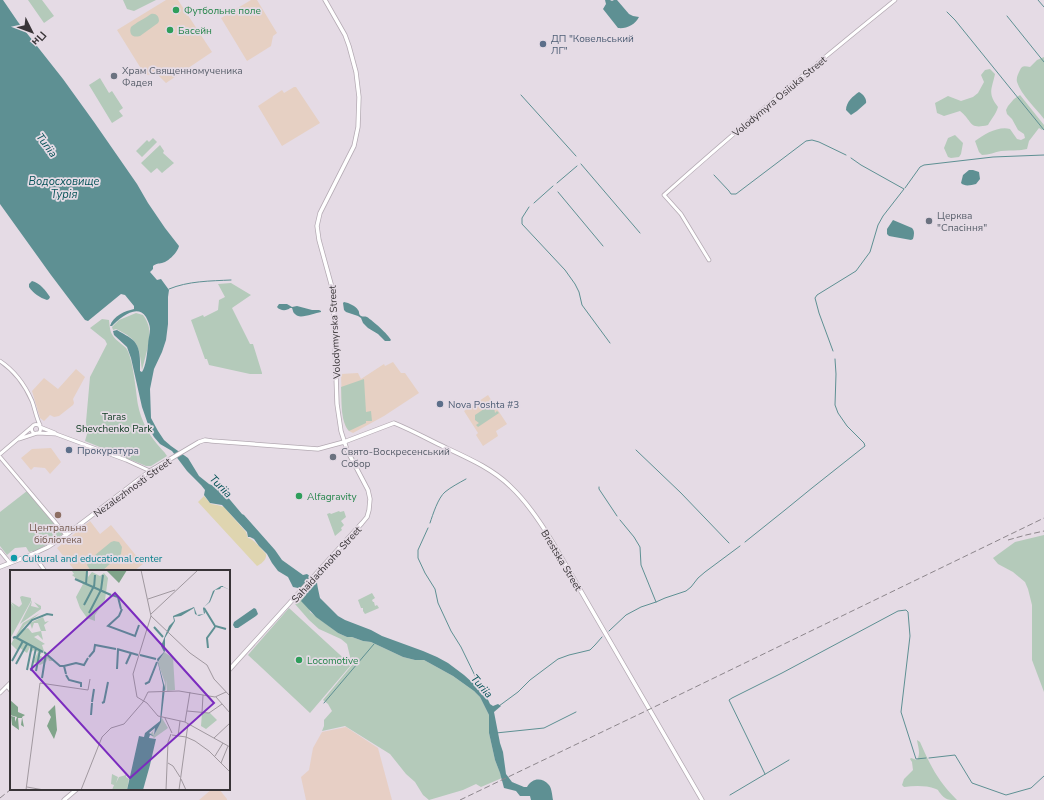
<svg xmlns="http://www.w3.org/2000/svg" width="1044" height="800" font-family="'Nunito Sans',sans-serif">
<rect width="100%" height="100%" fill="#e5dbe5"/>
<path fill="#e7cfc5" d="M346,727L378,748L392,800H306L301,777L309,770L313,748L322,732Z
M212,789H219L227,799V800H199Z"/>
<path fill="#e6d0c3" d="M166,0H178L212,52L166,83L157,74L145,75L117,30Z
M251,0H257L277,33L273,36L271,46L247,61L221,18Z
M294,87H296L320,123L282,146L258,106L282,90L284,93Z
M393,362L401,373H405L419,393L384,416L353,433L349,431L346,427L344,421L342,407L341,374L358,373L361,379L384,364L385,366Z
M76,369L85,377L73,399L74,403L73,405L59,416L54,417L50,415L44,421L40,418L32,391L44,378L58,389Z
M488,395L507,424L496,431L498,436L483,446L476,435L478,433L464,411Z
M51,448L61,462L50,474L45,468L34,467L31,470L21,458L32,449Z
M90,521L100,534L111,525L143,564L134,571H109L107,569L104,571H75L57,548Z"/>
<path fill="#b4caba" d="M28,0H42L54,16L44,23Z
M123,0H156L134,11L127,9Z
M151,14C156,13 159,16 159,21L158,23L140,36C136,37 133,37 131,34C130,32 130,29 131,27C134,24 147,17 151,14Z
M1044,57V119C1036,108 1021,95 1017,82C1016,78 1018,74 1020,70C1022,65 1025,66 1030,67L1037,60Z
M990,69L995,74C992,89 987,93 998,107C996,114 992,118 988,125C968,130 973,121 960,111L944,116L937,113L935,103L948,96L961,101L973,97L978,93L984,82L981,75L985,70Z
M100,78L109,93L112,91L123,108L119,111L123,116L112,123L89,85Z
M1020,95L1044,125V129L1042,130L1039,128L1029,141L1027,149C1018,151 1010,150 1001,151C995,152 989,155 982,155L979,152L975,141C985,134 998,126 1010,129L1017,139L1021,140L1025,138L1024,134L1018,130L1012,119L1007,114L1006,110L1008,106L1014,99Z
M955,135L963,143L961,154L959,157L951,158L948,157L944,148L948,138Z
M153,138L157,142L142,157L136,151L147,140L149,142Z
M160,145L164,151L163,153L174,163L162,173L157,168L151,173L141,163Z
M231,283L251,295L232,308L250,344H253L262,373V374H250L209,365L207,359H205L191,320L203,315L204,317L218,310L219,300L225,297L218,284Z
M136,313L143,315C146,319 148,323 149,328C151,340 145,358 142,370C139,346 139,340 116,329L113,330L112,327L119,320Z
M102,319L109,320C110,330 110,335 119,342C121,344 124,346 126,348C133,357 136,392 138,405C141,420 148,433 157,444C160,448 164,451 167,456L151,466H146L85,441L87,434L86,422L90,377L107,344L105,340L90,328Z
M364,379L366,412L371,411L372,421H366V423L349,431C340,421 342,400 341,387Z
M490,405L494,407L495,413L497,411L499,413L478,427L476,425L479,423L475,420V415Z
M27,491L63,534L38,550L29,552L26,547L15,548L7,555L0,546V512Z
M339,511L340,512L344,511L346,517L341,521L344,525L341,528L342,530L335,536L327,514L330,513L331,514Z
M1044,535V692L1032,660V605L1028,589L1025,582L1013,572L998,564L993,558L1015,542Z
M114,541L119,542L122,547L121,554L102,571H91L87,565L89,560L111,542Z
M372,593L375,598L372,600L373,602H374L375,606L377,605L379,608L365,614L363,611V608H361L358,600Z
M306,594L310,612L338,633L347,637H352L363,641L371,642L403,657L415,660H424L453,676L474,691L480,697L489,715V733L495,760L502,778L481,787L476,784L463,790L429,800L423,795L415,782L406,774L390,754L345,726L322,731L324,726V720L332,711L328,704L323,700L352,665L347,644L341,639L319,629L309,620L295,604L297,600Z
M289,608L351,665L310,713L248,655Z
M917,740L920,742C931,767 938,781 957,800C949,800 945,800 940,793C938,791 939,790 936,789C925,785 914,786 904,787L902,785L904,779L913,770L912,762L910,759L911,758L917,760C921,753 918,747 917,740Z"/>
<path fill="#dfd5b0" d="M204,496L211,504L217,505L224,507L246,532L248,538C254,539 261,549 266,554C267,560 261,564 257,566L198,502Z"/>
<path fill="#5e9093" d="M0,0H3L18,22L63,79L94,122L137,184L148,203L165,228L179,246C178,252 168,262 162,263C158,264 157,263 153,266V269L150,272L157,280L161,279L169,290L168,297V324L166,340L162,352L154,369L150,389L151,418L158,431L164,440L171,446L188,458L199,476L209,484L216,487L226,495L242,514L244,515L275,550L282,560L303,575L307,574L317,582C317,585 319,593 320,598L338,616L345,620L371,630L382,636L423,651L437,657L448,663L464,675L474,684L482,687L490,704L493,706L498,704L501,706L494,712L500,743L503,752L506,774L512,782L524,787H527C532,778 542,777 549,785C552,789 552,795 553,800H531L530,796H520L516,791L504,788L500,773L495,760L489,733V715L480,697L474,691L453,676L424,660H415L403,657L371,642L363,641L352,637H347L338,633L316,617L301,601L306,595L305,592L298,588L293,587L288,577L278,571L272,563L267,554L259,546L254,539L250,537H248L247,532L222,505L210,503L204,495L205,490L201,485L187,471L172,451L160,444L154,437L150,430L142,407L131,358L127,347L114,335L113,331L117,330C122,333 130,337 134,341C141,349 140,361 140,371L142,372C146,366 147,354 148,345C148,340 150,334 150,329C150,325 148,321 146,317C137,303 120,318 112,326H110C113,316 125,311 134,309V306L125,295L121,294L88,321L85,320L51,275L0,204Z
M605,0H610L612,1L614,0H617L629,14L633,16L639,17C635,25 626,29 618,28L603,9L606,4Z
M859,92C863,94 867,99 866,103L857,111L851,115L846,110C846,102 853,96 859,92Z
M969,170H973L979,172L980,179L976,184C971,185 965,187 961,183L963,175Z
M893,220L912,228C915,231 914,235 913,239L911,240L889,236L887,234V229Z
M32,281C40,283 46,291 50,297L49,299L47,300C40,298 33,293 29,287V284Z
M344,302C349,303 356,306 358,310C360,312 358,314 361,316C363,317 365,316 367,317C373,321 388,334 391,340L390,341H385L378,334L368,328L363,323L361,318L358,316L346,312L344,310L343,303Z
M279,304H287L292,307L297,306L312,310H319L321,311V312C314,313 299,320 295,314C293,313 293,310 292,308H290C287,311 280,311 277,307Z
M254,608L256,609L258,614L256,616L238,628H235L233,625L234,622Z"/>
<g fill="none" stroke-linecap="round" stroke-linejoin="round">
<path stroke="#5e9093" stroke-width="1" d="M1038,0L1044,7
M947,12L955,20L1044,130
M1007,16L1044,62
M521,95L576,156
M581,164L640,233
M714,175L729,191L731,194H736L806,141L812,140L819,142L846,155
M557,183L577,166
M905,188L920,167L924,165L993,157L1044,155
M558,192L603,246
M534,203L553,186
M529,207L522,218V224L565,270L575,284L579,292L582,305L610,343
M169,289C188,281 210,281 231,280
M833,351L819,313L815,298L817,295L856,271L870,252L878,225L883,216L904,189L861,165L851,158
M636,450L681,493L729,543
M599,487V489L617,516
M620,520L634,537L640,547L641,565L656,602
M430,523C433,514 438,498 445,492C451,487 459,483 466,479
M428,528L418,550V558L425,573L435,589L438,603L451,631L461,647L480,686
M745,542L785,510L812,488L865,446L864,443L847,426L838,413L835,405L836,374L835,359
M609,631L626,615L641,607L656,602L665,598L686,591L691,587L698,578L705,572L740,546
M324,703L374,644
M499,706L518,692L530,680L558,659L569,655L590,650L595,645L602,637
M496,733L544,728L576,712
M929,758L955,755L972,783L1006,795L1031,788L1044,776
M765,774L729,700L732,698L782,673L898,611L906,610L908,612L910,636L901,712L916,759L926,758
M730,795L789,760"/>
<g stroke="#b4aab3" stroke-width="4.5">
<path id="minor" d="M709,260L681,214L664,195C739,128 817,63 895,0
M0,361C15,371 25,385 32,401C35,409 36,417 40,425
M31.5 429a4.5 4.5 0 1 1 9 0a4.5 4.5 0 1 1-9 0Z
M40,427L55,433
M38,433L56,434L126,460L150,471
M19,439L37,433
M0,454L33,426
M0,457L66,535
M0,551L10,563
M33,554L45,571
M7,686L11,691
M0,693L11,682"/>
</g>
<g stroke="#b4aab3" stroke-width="5">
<path id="major" d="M0,567L33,554L48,547L66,535L150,471L199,442L205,440L212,441L318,449L344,442L394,423C409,429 424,437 438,444C463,456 491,467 511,487C528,503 541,523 553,543L702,800
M229,670L362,523L367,517L369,510L370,499L368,490L347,450L341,431L337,404L333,291L319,240L317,226L320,213L354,146L358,127L359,97L356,72L349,46L345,35L325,0
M64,800L77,789"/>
</g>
<use href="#minor" stroke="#fff" stroke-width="3"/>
<use href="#major" stroke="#fff" stroke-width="3.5"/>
<path stroke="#8d868c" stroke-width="1" stroke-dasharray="6 3" stroke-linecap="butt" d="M1008,540L1026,535L1044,531
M0,798L10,790
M460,800L650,709L1044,518"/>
</g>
<g fill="#2e9e5b" stroke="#e5dbe5" stroke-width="1.5">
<circle cx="176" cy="10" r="4"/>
<circle cx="170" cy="30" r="4"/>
<circle cx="299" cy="496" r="4"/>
<circle cx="299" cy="660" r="4"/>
</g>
<g fill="#5c6f8a" stroke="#e5dbe5" stroke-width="1.5">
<circle cx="543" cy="44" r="4"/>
<circle cx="440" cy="404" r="4"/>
<circle cx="69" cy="450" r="4"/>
</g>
<g fill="#6b7280" stroke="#e5dbe5" stroke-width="1.5">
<circle cx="114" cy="76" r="4"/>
<circle cx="929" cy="221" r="4"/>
<circle cx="333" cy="457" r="4"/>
</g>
<circle fill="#8d6e63" stroke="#e5dbe5" stroke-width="1.5" cx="58" cy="515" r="4"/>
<circle fill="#0f9aa8" stroke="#e5dbe5" stroke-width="1.5" cx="14" cy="558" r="4"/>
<g text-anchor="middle" stroke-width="3.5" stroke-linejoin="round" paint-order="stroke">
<g font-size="10" fill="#27864d" stroke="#e5dbe5" text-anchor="start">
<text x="184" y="14">Футбольне поле</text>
<text x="178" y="34">Басейн</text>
<text x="307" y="500">Alfagravity</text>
<text x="307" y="664">Locomotive</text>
</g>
<g font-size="10" fill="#4e5e75" stroke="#e5dbe5" text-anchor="start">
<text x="551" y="42">ДП "Ковельський<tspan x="551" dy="12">ЛГ"</tspan></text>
<text x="448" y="408">Nova Poshta #3</text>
<text x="77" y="454">Прокуратура</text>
</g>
<g font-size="10" fill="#5b616d" stroke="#e5dbe5" text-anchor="start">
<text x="122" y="74">Храм Священномученика<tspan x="122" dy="12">Фадея</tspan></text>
<text x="937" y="219">Церква<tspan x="937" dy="12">"Спасіння"</tspan></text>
<text x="341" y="455">Свято-Воскресенський<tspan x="341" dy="12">Собор</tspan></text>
</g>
<g font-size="10" fill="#383437" stroke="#e5dbe5">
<text transform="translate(779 96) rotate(-40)" y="4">Volodymyra Osiiuka Street</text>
<text transform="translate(334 332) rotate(-93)" y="4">Volodymyrska Street</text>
<text transform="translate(132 487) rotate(-36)" y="4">Nezalezhnosti Street</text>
<text transform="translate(562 560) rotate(59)" y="4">Brestska Street</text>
<text transform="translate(326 564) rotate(-48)" y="4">Sahaidachnoho Street</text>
</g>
<g font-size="10" fill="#0b381e" stroke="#e5dbe5">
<text x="114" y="420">Taras<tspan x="114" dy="12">Shevchenko Park</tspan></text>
</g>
<g font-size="10" fill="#785e54" stroke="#e5dbe5">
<text x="58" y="531">Центральна<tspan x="58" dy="12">бібліотека</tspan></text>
</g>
<g font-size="10" fill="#0d838f" stroke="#e5dbe5" text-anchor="start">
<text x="22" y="562">Cultural and educational center</text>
</g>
<g font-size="11" font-style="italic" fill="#045257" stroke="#e5dbe5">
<text transform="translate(47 145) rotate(54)" y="4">Turiia</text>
<text x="64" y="185">Водосховище<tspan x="64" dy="13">Турія</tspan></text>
<text transform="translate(221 486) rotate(45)" y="4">Turiia</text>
<text transform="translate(482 686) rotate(49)" y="4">Turiia</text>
</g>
</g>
<g transform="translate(10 570)">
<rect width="220" height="220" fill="#e5dbe5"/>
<path d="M78,0V7L82,2L90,6L94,3L98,8L95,30L85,45V51L77,48L70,38L66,27L73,14L62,5L64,4L62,1ZM12,26L21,28V31L0,69V32L5,38L1,32L9,37L12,34L10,27ZM22,30L21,36L29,38L24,32L31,36V39L10,54ZM30,43L15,55L7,66L12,60L18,58L22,63L31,61L33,70L28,65L24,67L35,74L32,75L34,81L29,85L34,88L38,86L43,91H39L38,88L36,92L30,95L23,92L28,82L24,80L20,83V77L17,83L10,78L7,80L1,74L13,53ZM33,47L35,52L39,51L34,55L36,61H31L28,53H24L22,59L20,53ZM154,82L163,88L165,120L157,121L156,109V120H153L155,113L148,93ZM192,143H200L207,150L196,159L191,156ZM152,148L158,158L144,168L140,164L145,159L143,162L144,165ZM117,201L116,207L119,209L117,220H102L104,215L101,214L102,204L108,207L106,213L109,207L116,205Z" fill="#b4caba"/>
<path d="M96,0H117L109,13ZM0,130L8,137V142L15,145L12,147L14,157L11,155L12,148H8L9,160L2,155L1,146L5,147V152L7,147L0,145ZM45,135L47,160L44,169L37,156L41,147L38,142Z" fill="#80a48a"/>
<path d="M211,16L220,20L212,16L210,19L205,20L200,32L194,37L195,43L194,44L189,46L185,44L184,38L171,46L164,47L165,51L155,68V81L148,92L155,118L151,152L144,165L145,158L139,163L144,166L140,165L139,168L146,169L140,195L133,220H117L129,166L134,167L135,163L150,151L153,115L147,89L154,82L151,76L159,56L164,51L163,46L184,37L187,45L194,44L193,38L199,32L203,21Z" fill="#5e9093"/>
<path fill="none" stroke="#5e9093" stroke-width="2" d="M65,9L101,25M76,14L77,1M84,18L85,5M102,25L108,27L111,39M74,35L84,16M194,38L205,56L216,59M112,39L109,46L98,56L125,66L129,55M79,43L91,20L93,5M144,57L153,67M7,67L22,50L37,44L43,45M3,68L5,67L33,82M198,78L197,68L205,57M107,79L128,85M34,82L50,96H54M130,85L146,89M79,87L84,81L85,75L106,79M2,91L13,71M6,94L17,74M116,94L121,83M107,99L108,80M17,100L22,75M21,101L26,78M26,101L30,80M56,104L54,96L66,93L74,95L78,88M56,105L59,110L71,113V117M32,108L36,83M135,114L139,112L147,92M82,132L84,119M92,133L94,132L98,112M81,145L82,133"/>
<path fill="none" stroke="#a0989f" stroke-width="1" d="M131,0L141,46L180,83L197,95L204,109L220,126M138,29L165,20M141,44L188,0M141,46L123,104L127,127L137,133L148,146L175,152L220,177M206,127L220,143M177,141L199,143L212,134M192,143L193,125M155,148L162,163M175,152L180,122M162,165L176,167L185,171L199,181L220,202M168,166L170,151M204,168L220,153M205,186L213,173M158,193L163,196L170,207M211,193L218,176M171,209L176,220M17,217L34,220M16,220L30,113L78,120L80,109M71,220L92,167L101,158L114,154L133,132L138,122L169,121L205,127L216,122M156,220L158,172L161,164M169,220L178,154"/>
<path fill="#7b2cbf" fill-opacity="0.15" stroke="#7b2cbf" stroke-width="2" d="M105,23L204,133L120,208L21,99Z"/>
<rect width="220" height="220" fill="none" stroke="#383437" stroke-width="2"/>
</g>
<g transform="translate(32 32) rotate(132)" stroke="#e5dbe5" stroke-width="3" paint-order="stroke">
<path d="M0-3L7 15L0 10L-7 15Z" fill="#383437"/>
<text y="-6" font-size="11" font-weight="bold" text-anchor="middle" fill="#383437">Пн</text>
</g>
</svg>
